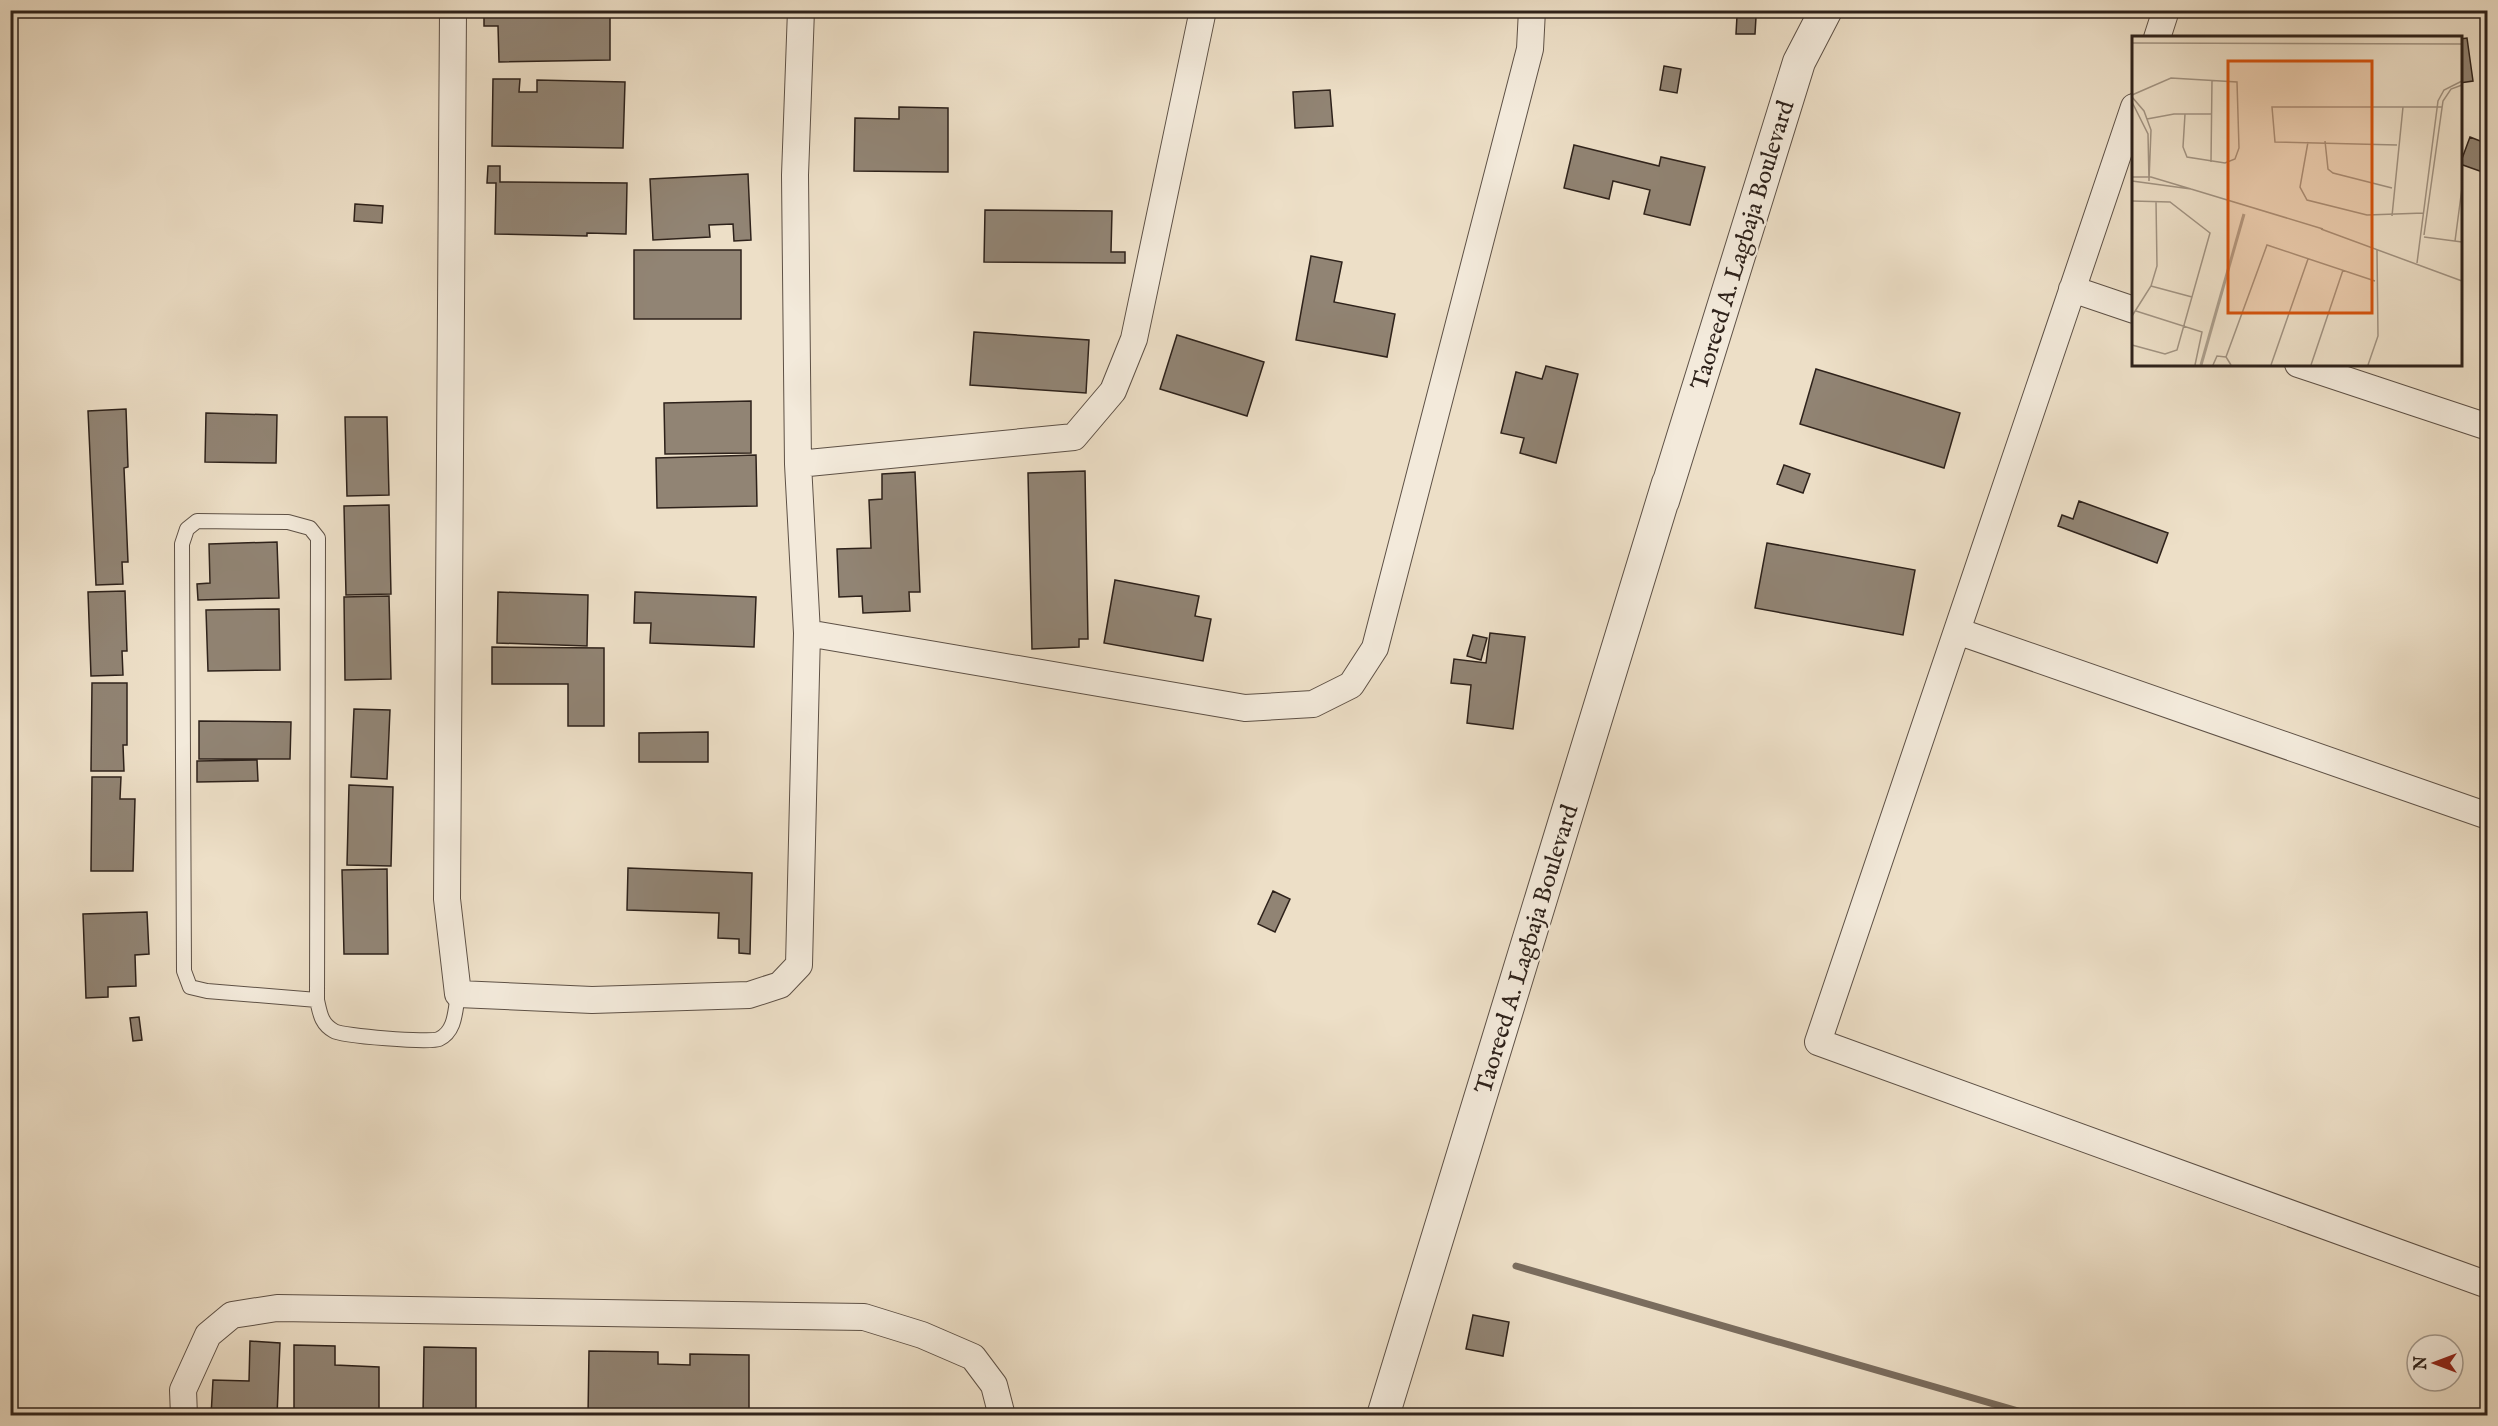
<svg xmlns="http://www.w3.org/2000/svg" width="2498" height="1426" font-family="'IM FELL English',serif">
<rect width="100%" height="100%" fill="#eddfc7"/>
<filter id="stains"><feTurbulence type="fractalNoise" baseFrequency=".00333" numOctaves="4"/><feColorMatrix values="0 0 0 0 .2 0 0 0 0 .09 0 0 0 0 .02 0 0 0 .5 -.17"/></filter>
<radialGradient id="worn" r=".72"><stop offset=".6" stop-color="#630" stop-opacity="0"/><stop offset="1" stop-color="#630" stop-opacity=".3"/></radialGradient>
<g fill="none" stroke-linecap="round" stroke-linejoin="round">
<path stroke="#7a6d5f" stroke-width="7" d="M1516,1266L2035,1416"/>
</g>
<path fill="#918474" stroke="#2e221b" stroke-width="1.5" d="M610,12V60L499,62L498,26H484V14Z
M1737,16L1756,17L1755,34H1736Z
M2467,38L2473,81L2460,83V39Z
M1664,66L1681,69L1677,93L1660,90Z
M493,79H520L519,92H537V80L625,82L623,148L492,146Z
M1330,90L1333,126L1295,128L1293,92Z
M899,107L948,108V172L854,171L855,118L899,119Z
M2470,137L2488,144V174L2460,164Z
M1574,145L1659,166L1661,157L1705,167L1690,225L1644,214L1650,190L1613,181L1609,199L1564,188Z
M488,166H500V182L627,183L626,234L587,233V236L495,234L496,183H487Z
M748,174L751,240L734,241L733,224L709,225L710,237L653,240L650,179Z
M355,204L383,206L382,223L354,221Z
M985,210L1112,211L1111,252H1125V263L984,262Z
M634,250H741V319H634Z
M1311,256L1342,262L1334,302L1395,314L1387,357L1296,340Z
M974,332L1089,340L1086,393L970,385Z
M1177,335L1264,362L1247,416L1160,389Z
M1546,366L1578,374L1556,463L1520,453L1524,438L1501,433L1516,372L1542,379Z
M1816,369L1960,413L1944,468L1800,424Z
M751,401V453L665,454L664,403Z
M126,409L128,467L124,468L128,562H122L123,584L96,585L88,411Z
M206,413L277,415L276,463L205,462Z
M345,417H387L389,495L347,496Z
M756,455L757,506L657,508L656,458Z
M1784,465L1810,474L1803,493L1777,484Z
M1085,471L1088,639H1079V647L1032,649L1028,473Z
M915,472L920,592H909L910,611L863,613L862,596L839,597L837,549L871,548L869,500L882,499V474Z
M2079,501L2168,533L2157,563L2058,526L2062,515L2073,519Z
M389,505L391,594L346,595L344,506Z
M277,542L279,598L198,600L197,584L210,583L209,544Z
M1767,543L1915,570L1903,635L1755,608Z
M1115,580L1199,596L1195,616L1211,619L1203,661L1104,643Z
M125,591L127,651H122L123,675L91,676L88,592Z
M498,592L588,595L587,646L497,643Z
M635,592L756,597L754,647L650,643L651,623H634Z
M389,596L391,679L345,680L344,597Z
M279,609L280,670L208,671L206,610Z
M1490,633L1525,637L1513,729L1467,723L1471,685L1451,683L1454,659L1486,663Z
M1473,635L1487,638L1481,660L1467,656Z
M492,647L604,648V726H568V684H492Z
M92,683H127V745H123L124,771H91Z
M354,709L390,710L387,779L351,777Z
M199,721L291,722L290,759H199Z
M708,732V762H639V733Z
M257,760L258,781L197,782V761Z
M92,777H121L120,799H135L133,871H91Z
M349,785L393,787L391,866L347,865Z
M628,868L752,873L750,954L739,953V939L718,938L719,913L627,910Z
M387,869L388,954H344L342,870Z
M1273,891L1290,899L1275,932L1258,924Z
M147,912L149,954L135,955L136,986L108,987V997L86,998L83,914Z
M139,1017L142,1040L133,1041L130,1018Z
M1473,1315L1509,1322L1503,1356L1466,1349Z
M250,1341L280,1343L277,1416H211L213,1380L249,1381Z
M294,1345L335,1346V1365L379,1367V1416H294Z
M424,1347L476,1348V1416H423Z
M589,1351L658,1352V1364L690,1365V1354L749,1355V1416H588Z"/>
<g fill="none" stroke-linecap="round" stroke-linejoin="round">
<g stroke="#5e5146" stroke-width="16">
<path id="service" d="M317,1000L207,991L190,987L184,971L182,544L187,529L197,521L288,522L310,528L318,538L317,1000C320,1013 321,1024 334,1031C342,1036 430,1043 439,1039C456,1031 455,1010 458,994"/>
</g>
<g stroke="#5e5146" stroke-width="28">
<path id="minor" d="M453,10L447,899L458,994L592,1000L749,995L780,985L799,965L807,633L798,464L795,175L801,10
M2157,38L2166,10
M2134,107L1818,1042L2488,1285
M2072,289L2134,310
M2298,364L2488,427
M798,464L1074,437L1113,391L1134,339L1203,10
M1957,631L2488,816
M807,633L1245,708L1313,704L1351,685L1375,648L1530,49L1532,10
M184,1416L183,1390L208,1335L232,1315L277,1308L864,1317L922,1335L973,1357L994,1385L1002,1416"/>
</g>
<g stroke="#5e5146" stroke-width="34">
<path id="tertiary" d="M1663,501L1799,62L1826,10
M1383,1416L1668,483"/>
</g>
<use href="#service" stroke="#f3eadb" stroke-width="14"/>
<use href="#minor" stroke="#f3eadb" stroke-width="26"/>
<use href="#tertiary" stroke="#f3eadb" stroke-width="32"/>
</g>
<g text-anchor="middle" stroke-width="5" stroke-linejoin="round" paint-order="stroke">
<g font-size="24" fill="#2e221b" stroke="#f3eadb">
<text transform="translate(1742 245) rotate(-73)" y="8">Taoreed A. Lagbaja Boulevard</text>
<text transform="translate(1526 949) rotate(-73)" y="8">Taoreed A. Lagbaja Boulevard</text>
</g>
</g>
<g transform="translate(2132 36)">
<rect width="330" height="330" fill="#eddfc7"/>
<path fill="none" stroke="#ac9f8d" stroke-width="3" d="M69,329L112,178"/>
<path fill="none" stroke="#a19382" stroke-width="1.5" d="M0,7L330,8M0,59L39,42L105,46L107,112L103,123L93,127L55,121L51,111L53,78M0,61L12,75L19,94L17,145M0,66L16,98L17,145M15,83L42,78H79M193,105L196,133L201,137L260,152M176,106L168,151L175,164L235,179L292,177M265,109L143,106L140,71H310M79,126L80,44M0,141H19L59,153M0,145L59,153L191,193M0,165L38,166L78,197L45,314L33,318L0,309M260,180L271,71M189,193L330,245M292,199L311,65L319,53L330,49M292,201L330,206M323,205L330,152M285,227L306,65L312,54L330,45M19,250L60,261M4,275L70,296L63,329M0,280L19,250L25,230L24,165M81,329L85,320L94,321M99,329L94,321L135,209L243,245M139,329L176,223M179,329L211,234M236,329L246,300L245,213"/>
<path fill="#d5540e" fill-opacity="0.15" stroke="#d5540e" stroke-width="3" d="M96,25H240V277H96Z"/>
<rect width="330" height="330" fill="none" stroke="#2e221b" stroke-width="3"/>
</g>
<rect width="2498" height="1426" fill="none" stroke="#eddfc7" stroke-width="36"/>
<rect x="12" y="12" width="2474" height="1402" fill="none" stroke="#2e221b" stroke-width="3"/>
<rect x="18" y="18" width="2462" height="1390" fill="none" stroke="#2e221b" stroke-width="1.5"/>
<g transform="translate(2435 1363) rotate(270)"><circle r="28" fill="#f3eadb" stroke="#a49a8e" stroke-width="1.5"/>
<path d="M0-4.5L10 22L0 15L-10 22Z" fill="#8f2418"/>
<text y="-9" font-size="16" font-weight="bold" text-anchor="middle" fill="#2e221b">N</text>
</g>
<rect width="100%" height="100%" filter="url(#stains)"/>
<rect width="100%" height="100%" fill="url(#worn)"/>
</svg>
